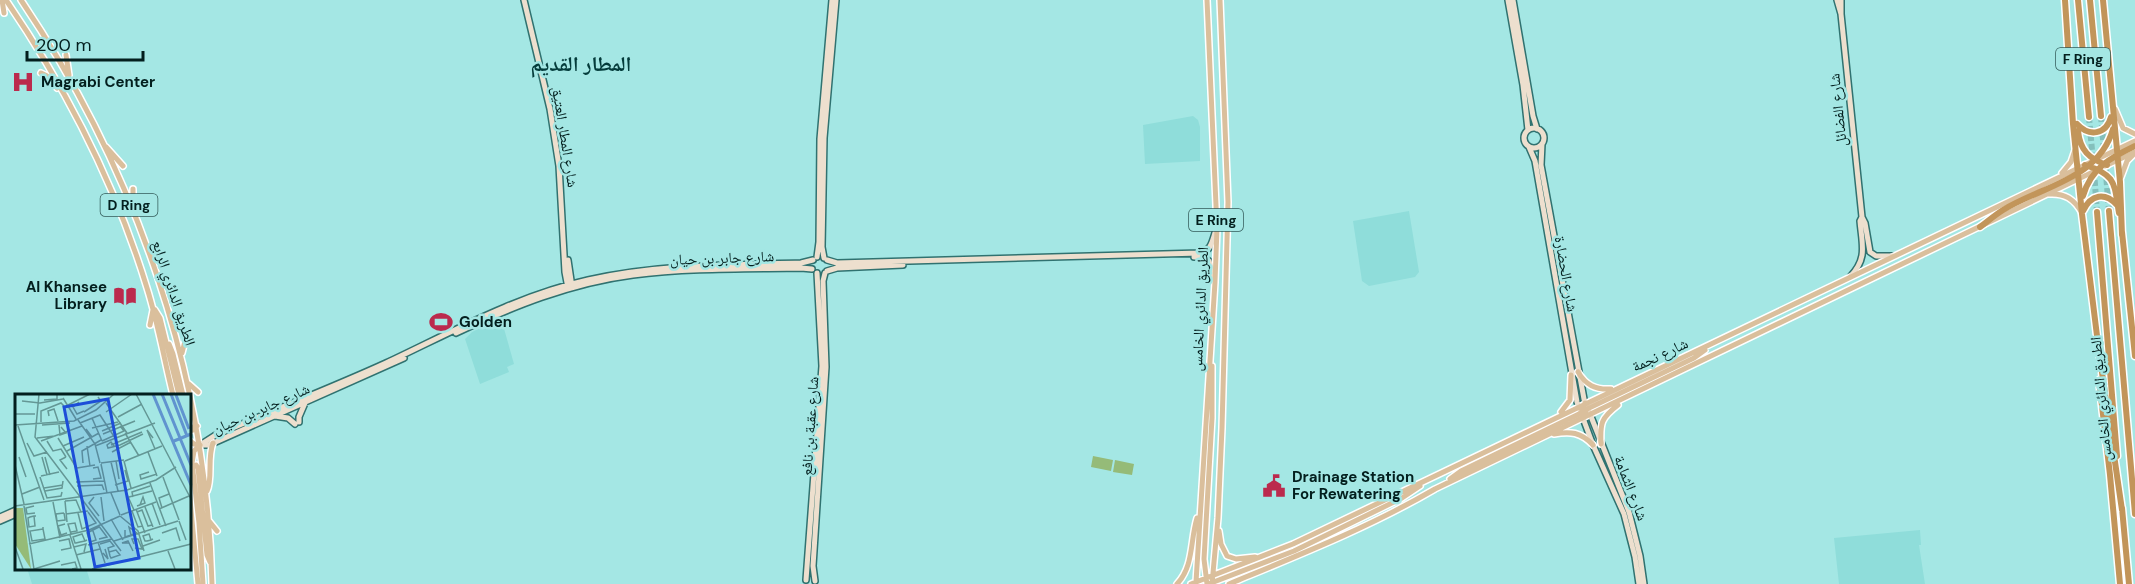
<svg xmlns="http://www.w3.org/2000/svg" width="2135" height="584" font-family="'DM Sans','Noto Naskh Arabic',sans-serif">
<rect width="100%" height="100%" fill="#a4e7e4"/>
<path fill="#8fddda" d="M1193,116L1198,120L1200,127V161L1145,164L1143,125Z
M1409,211L1419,272L1415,277L1369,286L1362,281L1353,221Z
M501,318L514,364L507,367L509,372L480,384L465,339L472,332Z
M1920,530L1921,545H1919L1925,584H1839L1834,538Z
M27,568H86L91,584H32Z"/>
<path fill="#95bb78" d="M1093,456L1113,460L1111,471L1091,467Z
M1115,460L1134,464L1132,475L1113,472Z"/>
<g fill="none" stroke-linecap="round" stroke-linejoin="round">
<path stroke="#84bfbc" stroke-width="6" stroke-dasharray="6 3" stroke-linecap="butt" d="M2101,116L2104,151
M2089,117L2093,161
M2105,161L2109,211
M2094,171L2097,212"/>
<g stroke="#307270" stroke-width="8">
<path id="secondary" d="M524,0L550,109L559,166L565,272L568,288
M1508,0L1523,85L1528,130
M1513,0L1533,116L1537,129
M1837,0L1841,14L1862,217L1860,221C1862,245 1868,258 1850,277
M1841,14V0
M1524 138a10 10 0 1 1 20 0a10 10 0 1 1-20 0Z
M1542,144L1541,165L1584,399L1629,512L1640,556L1644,584
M1529,147L1535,161L1577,402L1593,445L1624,514L1635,557L1639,584
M1862,217L1865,223L1870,252L1876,256H1893
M817,257L819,242L820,139L832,0
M1194,257H1203L1209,261L1214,277
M824,258L822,247L824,138L836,0
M568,260L572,287
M827,260L837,263L1200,253C1211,251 1212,242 1215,233
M827,271L837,268L903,265
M456,333C512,307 570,283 633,275C688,268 745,269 801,268L812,269
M275,416L288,418L295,424
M299,422V417L305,403
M200,445L214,436C271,411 329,389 386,363C452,332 516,296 588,280C658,264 730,265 801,263L813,260
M200,445H209L404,358
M0,517L16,510
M0,521L16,514
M806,580L822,366L817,273
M815,581L813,566L826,367L823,281L825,273"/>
</g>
<g stroke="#fff" stroke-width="8">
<path id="primary" d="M2,0L4,13
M6,0C66,88 116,186 147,288C158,323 164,359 173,395
M21,0C137,172 207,377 212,584
M66,55L69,75
M41,73L47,76L57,88
M2115,109L2123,128L2135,134
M106,147L123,166
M2105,166L2135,152
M2062,173L2071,162L2075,150
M2121,177L2127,161L2134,154
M133,189V210
M2049,194C2065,193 2074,199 2082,213
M155,310L160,318L179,395
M150,325L153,310
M169,344L173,354L183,395
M182,353L185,341
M1578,372C1586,385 1595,390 1611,389
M189,384L198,392
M1561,412L1570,400L1571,375
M1584,414L1587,409L1694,358L1705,350
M189,424L193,430L197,426
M1554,434C1570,431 1581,432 1593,445
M189,440L194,444L200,445
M1601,444C1600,423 1601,418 1618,405
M200,445L194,451L192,463L199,523L203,584
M192,467L196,465L198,468L207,555L210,562
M1450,479L1461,471L1581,413L1585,403
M189,489L198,584
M207,491C213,478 207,459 213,443
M209,521L217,531
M1219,531L1221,544L1227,556L1236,559L1255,557
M1196,582L1215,282L1217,228L1207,0
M1211,583L1294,551L1402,498L1420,486
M1177,584C1194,566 1190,541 1197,518
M1191,584L1293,544L2135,141
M1207,584L1204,559L1212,418V366
M1212,584L1218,518L1222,428L1228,202L1220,0
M1229,584C1299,555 1370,527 1435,489L2097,170"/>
</g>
<g stroke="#fff" stroke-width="9">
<path id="highway" d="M2065,0L2073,124L2082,214L2099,352L2122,510
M2078,0L2089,117
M2090,0L2101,116
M2103,0L2120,182L2122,235
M2077,124C2089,137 2106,135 2111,117
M2078,131C2080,150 2089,159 2107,165
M2085,165C2117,175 2114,184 2119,213
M2083,196C2091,168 2110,158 2135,146
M2083,211C2091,194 2105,192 2117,205
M2109,211L2135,514
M2097,212L2117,456
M1980,227C1988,221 1995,215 2003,210C2042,186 2099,179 2113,129
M2122,232L2135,356
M2099,380L2110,475L2120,584
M2122,508L2129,584"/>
</g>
<use href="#secondary" stroke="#eddfce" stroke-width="5"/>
<use href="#primary" stroke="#dabf9c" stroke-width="5"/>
<use href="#highway" stroke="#c2955a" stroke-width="6"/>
</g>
<defs>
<g id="hospital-bare" transform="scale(1.8)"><path d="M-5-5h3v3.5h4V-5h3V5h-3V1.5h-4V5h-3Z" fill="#bb2a4d" stroke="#a4e7e4" stroke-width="2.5" paint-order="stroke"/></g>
<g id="library-bare" transform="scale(1.8)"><path d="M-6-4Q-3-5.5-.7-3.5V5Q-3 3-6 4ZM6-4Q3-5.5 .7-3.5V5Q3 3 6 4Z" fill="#bb2a4d" stroke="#a4e7e4" stroke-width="2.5" paint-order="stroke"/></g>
<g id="stadium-bare" transform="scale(1.8)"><path d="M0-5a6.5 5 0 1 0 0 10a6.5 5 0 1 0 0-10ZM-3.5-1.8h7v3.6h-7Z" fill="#bb2a4d" stroke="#a4e7e4" stroke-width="2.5" paint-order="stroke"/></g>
<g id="civic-bare" transform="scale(1.8)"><path d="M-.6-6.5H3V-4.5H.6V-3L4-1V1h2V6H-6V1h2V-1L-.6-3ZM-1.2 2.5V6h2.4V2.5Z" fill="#bb2a4d" stroke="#a4e7e4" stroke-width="2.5" paint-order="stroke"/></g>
</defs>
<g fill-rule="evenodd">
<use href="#hospital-bare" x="23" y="82"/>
<use href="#library-bare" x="125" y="296"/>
<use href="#stadium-bare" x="441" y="322"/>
<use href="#civic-bare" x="1274" y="486"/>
</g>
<g text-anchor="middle" stroke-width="5" stroke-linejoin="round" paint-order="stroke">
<g fill="#a4e7e4" stroke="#335b59" stroke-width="1.5">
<rect x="2056" y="48" width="54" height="22" rx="4.5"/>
<rect x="100.5" y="194" width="57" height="22" rx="4.5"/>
<rect x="1189" y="209" width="54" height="22" rx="4.5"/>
</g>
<g font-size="14" font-weight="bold" fill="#031f1e">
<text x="2083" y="64">F Ring</text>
<text x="129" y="210">D Ring</text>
<text x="1216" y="225">E Ring</text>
</g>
<g font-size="15" font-weight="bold" fill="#031f1e" stroke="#a4e7e4" text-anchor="start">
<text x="41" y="87">Magrabi Center</text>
<text x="107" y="292" text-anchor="end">Al Khansee<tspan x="107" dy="17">Library</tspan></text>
<text x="459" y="327">Golden</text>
<text x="1292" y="482">Drainage Station<tspan x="1292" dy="17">For Rewatering</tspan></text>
</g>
<g font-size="15" fill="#031f1e" stroke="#a4e7e4">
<text transform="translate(1838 110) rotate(-96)" y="5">شارع الفضائل</text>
<text transform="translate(565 137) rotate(81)" y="5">شارع المطار العتيق</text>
<text transform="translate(722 258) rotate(-2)" y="5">شارع جابر بن حيان</text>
<text transform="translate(1566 274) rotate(80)" y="5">شارع الحضارة</text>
<text transform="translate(174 293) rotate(72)" y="5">الطريق الدائري الرابع</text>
<text transform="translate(1200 309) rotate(-87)" y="5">الطريق الدائري الخامس</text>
<text transform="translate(1660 355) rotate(-25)" y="5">شارع نجمة</text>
<text transform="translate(2101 399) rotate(-95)" y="5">الطريق الدائري الخامس</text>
<text transform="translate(261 409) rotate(-24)" y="5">شارع جابر بن حيان</text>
<text transform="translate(810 426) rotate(-86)" y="5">شارع عقبة بن نافع</text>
<text transform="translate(1631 488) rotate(69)" y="5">شارع الثمامة</text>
</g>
<g font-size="21" font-weight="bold" fill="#043c3b" stroke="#a4e7e4">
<text x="581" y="71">المطار القديم</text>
</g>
</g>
<g transform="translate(15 394)">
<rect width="176" height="176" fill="#a4e7e4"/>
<path d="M0,114H8L16,175L0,150Z" fill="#95bb78"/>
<path fill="none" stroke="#6094cf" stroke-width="3" d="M138,0L176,91M147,0L176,71M156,0L172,42M161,1L174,35M159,47L176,40"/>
<path fill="none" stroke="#649795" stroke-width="1.5" d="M24,0L20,43L106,157M121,0L176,105M48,4L61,25M29,6L42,5V0M7,7L25,9L48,5M64,8L58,13L62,20L69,17M91,9L112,39M53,11L75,0M69,18L86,7L83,3M91,18L117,0M0,20H20M34,22L33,17L39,15L43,27M103,23L127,10M77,24L87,47M63,26L80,50L85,69M26,28V17L46,9L49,12M65,29L85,21L100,44M0,31L59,27L81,16L99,0M27,31L55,29M44,31L45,41L51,39L46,33M3,32L29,106M77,34L103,28M71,35L77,43L84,39M87,37L106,29M110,39L124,62M88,40L120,27M22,44L40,42M43,44L61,73M138,44L132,36L140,55M26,47L67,32M32,47L38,57L46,55L51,63M87,47L109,37L105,32M12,49L19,62L32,58M96,51L127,38M48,52L69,43M72,52L75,72M80,52L140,29M99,52L96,48L92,51L93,54L105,51L128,40M52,57L75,44M97,58L116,48M133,58L142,82M4,63L11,83M27,63L32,81M30,63L35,81M51,63L45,66L52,75M101,67L104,85M109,67L116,94M110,67L147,52M96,68L103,97M68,69L67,57L86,46M86,69L109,66M86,70L92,99M0,71L9,110M62,74L80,71M78,74L83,73L86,84L78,85M134,78L125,81L126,85L142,80M26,82L44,78M25,83L32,104L46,102L47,98M148,83L164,126M61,88L89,87M135,89L151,132M100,91L113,87L110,76M62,92L87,91L89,96M29,94L48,91M110,96L119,116M30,97L47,94L48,87M96,99L105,121M7,100L25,93M79,103L74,109L84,122M86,103L89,127M114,103L137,97M118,103L117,98L135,92M50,107L61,106L66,118M50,107L52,128M38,108L45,144M137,109L145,131M0,112L112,96L141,86L161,73M9,112L19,175M19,112L11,114L12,120L20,119M122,112L130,109L128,103L125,111M130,113L138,133M147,114L144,104L154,100M121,115L130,139M144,115L174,102M117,117L123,133L128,132M122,118L127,116L133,132L137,131M49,119L50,125V126L42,127L41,120L49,119M63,119L67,135L81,129L73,118M51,120L73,117M106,121L141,108M19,122L20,132L14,133L13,124L15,123L19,122H21M105,122L123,137L129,157M96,125L108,146M164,127L171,146M50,130L43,132L46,141L52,139M83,131L92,143L84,145M28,133V135L30,145L17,147L15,137L28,135M110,136V143L122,139M78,137L81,146L75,148L72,139L84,133M56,138L62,137L60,129L53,130L56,140M147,139L161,134L165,147M55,141L66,175M116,141L114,133L122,139M136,146L134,140L128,142L130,147H132L136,146L138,145M44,147L54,145L56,154L46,156M70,147L67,140L58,143L60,149H61L65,148L70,147L72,146M99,147L163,127M83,148L90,169M114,149H107L113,147L118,157M14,150L74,136L105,122M85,150L95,147L99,152L93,154L95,162L96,164L105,161L101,156L94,158M119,150L117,145H123L127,155L120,154M73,151L97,145M128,152L145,146M0,153L8,175M59,153L71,150L69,158M153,157L160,175M88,159L93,165L90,155M61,161L85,155M46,171L60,168L62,174L57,175M19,175L45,167M77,175L176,150"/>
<path fill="#1d4ed8" fill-opacity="0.15" stroke="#1d4ed8" stroke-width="3" d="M93,5L124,164L80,173L49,13Z"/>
<rect width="176" height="176" fill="none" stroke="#031f1e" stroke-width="3"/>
</g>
<path d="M27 51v9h116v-9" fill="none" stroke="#031f1e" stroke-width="3"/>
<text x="36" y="51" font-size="18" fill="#031f1e" stroke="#a4e7e4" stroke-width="4.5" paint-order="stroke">200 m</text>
</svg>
